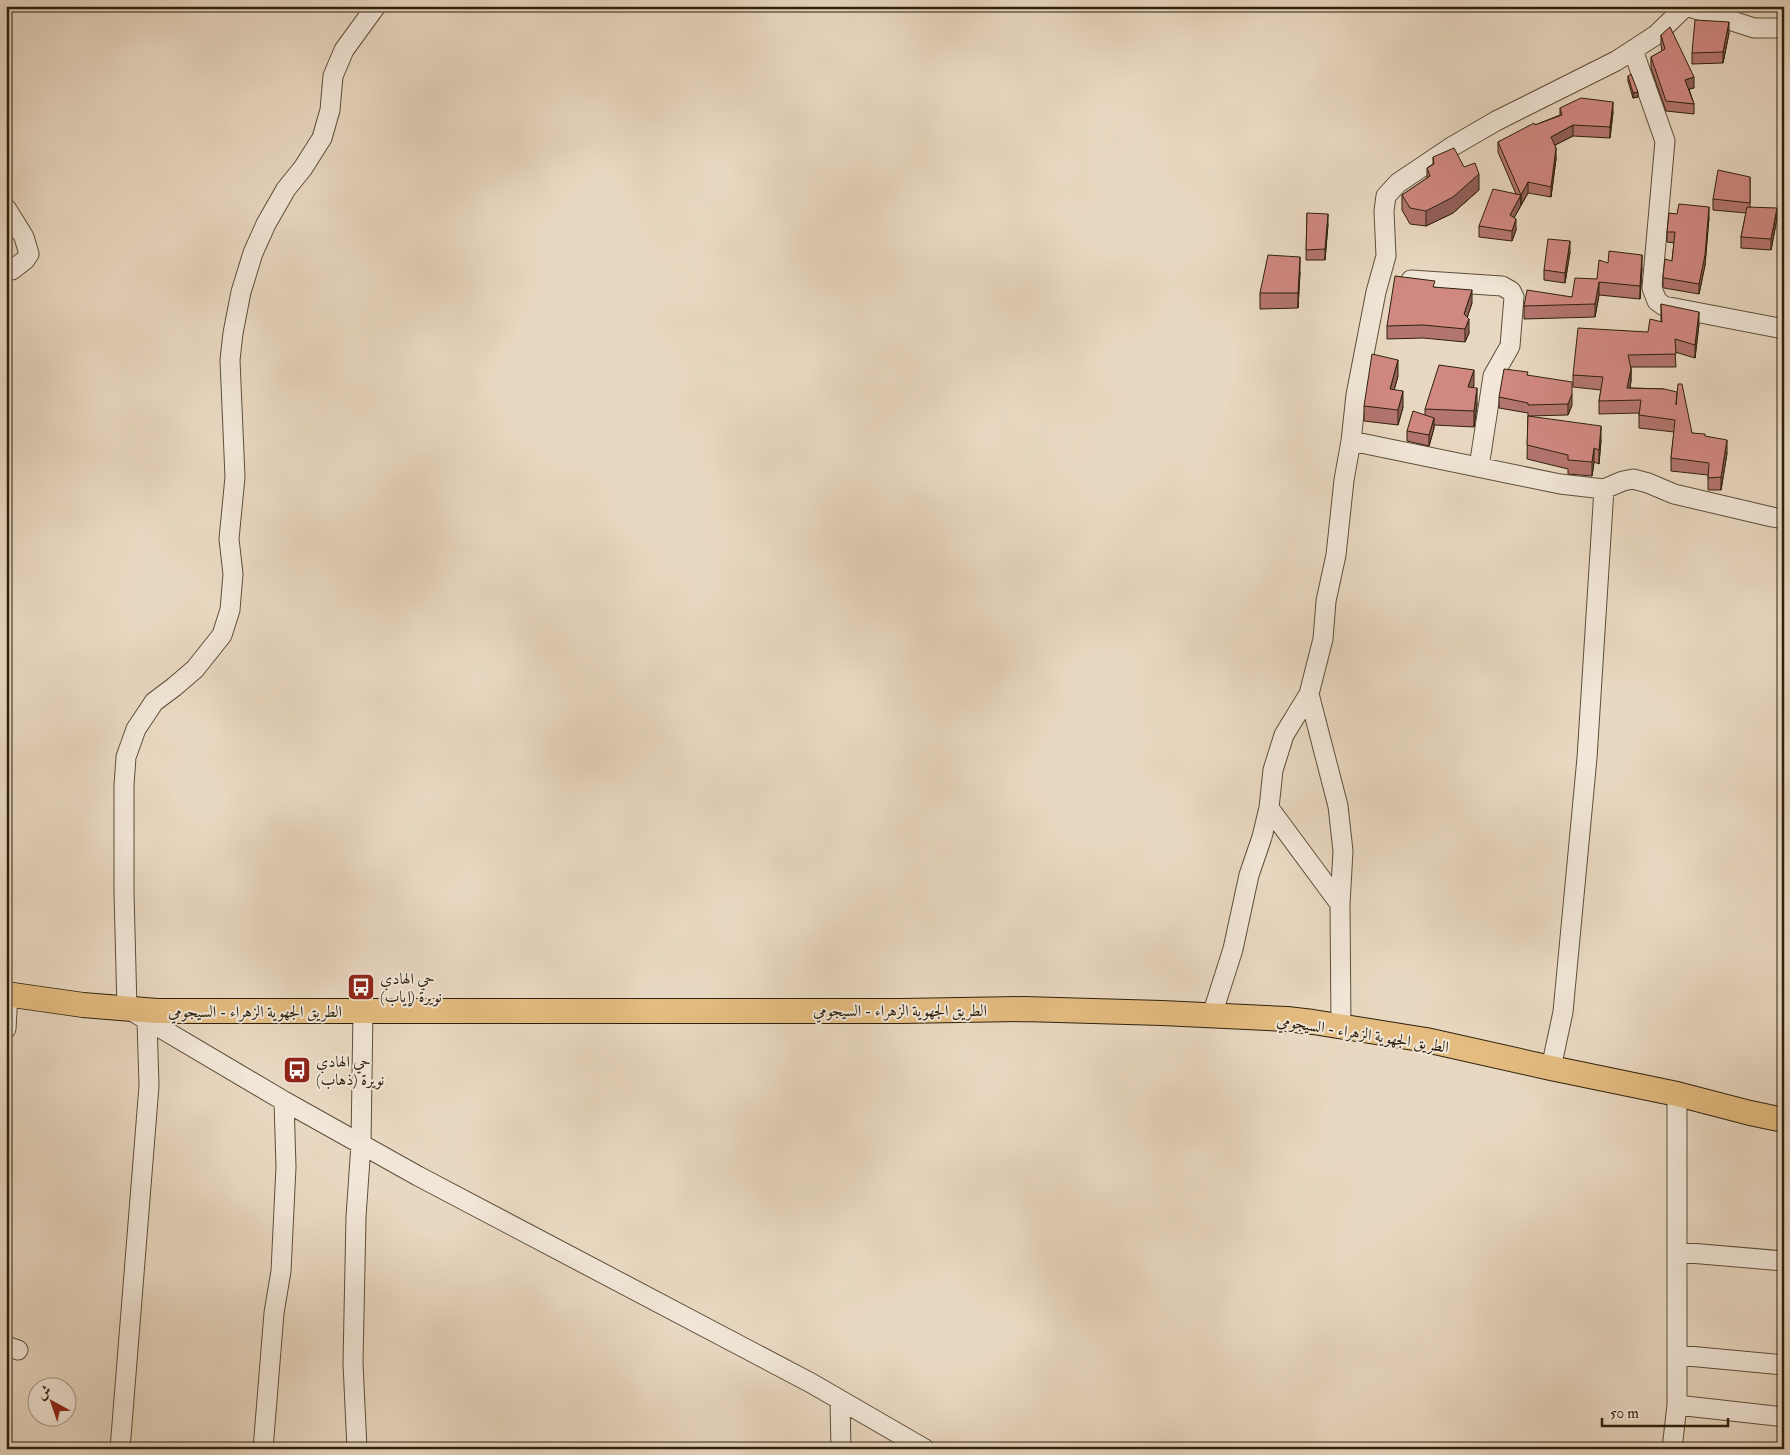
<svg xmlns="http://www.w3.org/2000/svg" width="1790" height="1455" font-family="'IM FELL Double Pica',Amiri,serif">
<rect width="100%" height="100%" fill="#e9d8c1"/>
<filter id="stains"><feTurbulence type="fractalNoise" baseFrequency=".004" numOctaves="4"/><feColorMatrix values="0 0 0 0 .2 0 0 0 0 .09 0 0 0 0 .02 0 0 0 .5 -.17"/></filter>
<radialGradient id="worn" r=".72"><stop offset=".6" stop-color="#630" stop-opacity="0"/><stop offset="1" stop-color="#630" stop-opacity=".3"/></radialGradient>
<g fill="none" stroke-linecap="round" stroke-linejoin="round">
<g stroke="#5d4f3a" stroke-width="21">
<path id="minor" d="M1686,6L1754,28H1784
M1633,50L1665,141L1652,288L1657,301L1664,306L1784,329
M6,208L24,237L29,254L25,260L12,270
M1411,280L1502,286L1511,291L1514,297L1510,346L1493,376L1479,467
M1351,441L1560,484L1604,489L1623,481L1633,479L1648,483L1674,494L1772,517L1784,519
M1309,694L1338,806L1343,851L1340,904L1341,1026
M1269,808L1340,904
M127,1009L124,892V785L126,757L136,729L154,702L174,687L195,669L222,635L230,610L233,574L229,539L235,477L230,360L233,333L241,292L253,253L266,224L286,189L303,168L322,138L330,110L333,76L344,50L376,6
M130,1010L284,1101L418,1176L811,1383L925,1449
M1212,1015L1233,949L1249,875L1262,837L1269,808L1273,770L1284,735L1309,694L1323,639L1326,601L1336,555L1344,480L1351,441L1356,395L1376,292L1386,256L1384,211L1386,196L1398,183L1453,146L1496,121L1616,61L1656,35L1686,6
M6,1029L8,994
M1551,1068L1563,1012L1587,758L1604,489
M1677,1094V1405L1784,1417
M1678,1252L1784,1261
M6,1346L18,1350
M1677,1355L1784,1365
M840,1400L841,1449
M120,1449L149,1086L147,1020
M263,1449L274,1313L281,1271L286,1167L284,1101
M357,1449L353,1363L356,1217L361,1144L363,1010
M1672,1449L1677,1405"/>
</g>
<g stroke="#2e210d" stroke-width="26">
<path id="major" d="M6,994L83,1005L157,1011H901L1024,1009L1162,1013L1287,1019L1313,1022L1426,1040L1551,1068L1677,1094L1750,1113L1784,1120"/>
</g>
<use href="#minor" stroke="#f1e6d7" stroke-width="19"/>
<use href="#major" stroke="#e4bc80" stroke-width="24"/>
</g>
<path fill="#b3756f" stroke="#2e210d" d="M1729,33L1723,63L1692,64V53Z
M1661,35L1694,88L1689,89L1694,104V114L1666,111L1651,68V57L1662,51L1661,45Z
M1628,76L1638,97L1633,98L1628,81Z
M1560,108L1613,112L1610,138L1573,136L1555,145L1556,159L1551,197L1528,193L1514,218L1516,230L1512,241L1479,237V226L1516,194L1498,152V142L1535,125L1560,115Z
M1433,157L1464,167L1479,190L1453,213L1426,226L1410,224L1402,210V195L1427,178V168L1433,164Z
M1750,177V207L1777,218L1771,250L1741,248V237L1746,213L1713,210V199Z
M1307,213L1328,224L1325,260H1306Z
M1709,217L1705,265L1699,294L1664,288L1663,286V276L1672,261L1674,243L1667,242V232Z
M1570,252L1565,283L1544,280V270Z
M1608,263L1642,268L1640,299L1599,295L1595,317L1524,319V306L1572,297L1597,279Z
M1300,272L1298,308L1260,309V293Z
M1435,287L1472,303L1467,318L1469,333L1465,342L1423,338L1387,339V326Z
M1661,304L1699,324L1695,358L1675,352L1676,367H1631V381L1630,388L1664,389L1692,433L1705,436L1727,453L1721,490H1708V475L1671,471V458L1674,432L1639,428V413L1599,414V401L1601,390L1573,387V375L1648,332L1661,322Z
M1528,375L1572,405L1568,415L1528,416L1601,440L1599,464L1594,462L1592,476L1568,474V469L1527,459L1528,413L1499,408V397Z
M1398,376L1394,390L1403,407L1398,425L1364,421V406Z
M1474,385L1473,388L1477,404L1474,427L1434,425V428L1429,446L1407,441V431L1425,415V409Z"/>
<path fill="#925f5a" stroke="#2e210d" d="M1729,22V33L1723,63V52Z
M1694,77V88L1685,90V80Z
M1638,92V97L1633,98V93Z
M1613,102V112L1610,138V127Z
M1573,125V136L1551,147V137Z
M1556,148V159L1551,197V187Z
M1479,174V190L1453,213L1426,226V211Z
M1528,182V193L1521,205V195Z
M1521,195V205L1510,225V215Z
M1709,207V217L1705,265L1699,294V284Z
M1777,208V218L1771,250V239Z
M1328,214V224L1325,260V249Z
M1516,219V230L1512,241V231Z
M1570,241V252L1565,283V273Z
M1642,255V268L1640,299V286Z
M1300,257V272L1298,308V293Z
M1599,282V295L1595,317V304Z
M1472,290V303L1464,327V314Z
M1699,312V324L1695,358V345Z
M1469,319V333L1465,342V329Z
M1398,360V376L1390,405V389Z
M1631,369V381L1627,400V388Z
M1474,370V385L1468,402V387Z
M1477,388V404L1474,427V411Z
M1403,391V407L1398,425V410Z
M1572,394V405L1568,415V404Z
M1434,418V428L1429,446V435Z
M1601,426V440L1599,464V450Z
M1727,440V453L1721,490V477Z
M1594,448V462L1592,476V462Z"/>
<path fill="#d08881" stroke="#2e210d" d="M1695,20L1729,22L1723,52L1692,53Z
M1670,27L1694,77L1685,80L1694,104L1666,101L1651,57L1665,49L1661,35Z
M1631,74L1638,92L1633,93L1628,76Z
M1581,98L1613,102L1610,127L1573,125L1551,137L1556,148L1551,187L1528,182L1521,195L1498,142L1534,123L1535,125L1562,115L1560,108Z
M1454,148L1464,167L1475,163L1479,174L1453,197L1426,211L1410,208L1402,195L1430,176L1427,168L1434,164L1433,157Z
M1718,170L1750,177V203L1713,199Z
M1493,189L1521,195L1510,215L1516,219L1512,231L1479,226Z
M1679,204L1709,207L1705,255L1699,284L1664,278L1663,276L1665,259L1672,261L1675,232H1667L1669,213L1677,214Z
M1747,207L1777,208L1771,239L1741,237Z
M1307,213L1328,214L1325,249L1306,250Z
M1548,239L1570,241L1565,273L1544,270Z
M1609,251L1642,255L1640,286L1599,282L1595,304L1524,306L1527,290L1572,297L1575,278L1597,279L1599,260L1608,263Z
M1268,255L1300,257L1298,293H1260Z
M1395,276L1435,281L1433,287L1472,290L1464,314L1469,319L1465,329L1423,325L1387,326Z
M1661,304L1699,312L1695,345L1675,339L1676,354L1628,355L1631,369L1627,388L1664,389L1677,392L1676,405L1678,384H1682L1692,433L1705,434V436L1727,440L1721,477L1708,478L1709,463L1671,458L1675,420L1639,415L1641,400L1599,401L1603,377L1573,375L1578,328L1648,332L1650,319L1662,322Z
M1372,354L1398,360L1390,389L1403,391L1398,410L1364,406Z
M1439,365L1474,370L1468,387L1477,388L1474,411L1425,409Z
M1504,369L1528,372L1527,375L1572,382V394L1568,404L1528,405V403L1499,397Z
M1413,411L1434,418L1429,435L1407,431Z
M1528,416L1601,426L1599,450L1594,448L1592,462L1568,460V455L1527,445Z"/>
<defs>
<g id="bus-square" transform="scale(1.4375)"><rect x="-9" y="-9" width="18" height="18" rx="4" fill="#8f2418" stroke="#f1e6d7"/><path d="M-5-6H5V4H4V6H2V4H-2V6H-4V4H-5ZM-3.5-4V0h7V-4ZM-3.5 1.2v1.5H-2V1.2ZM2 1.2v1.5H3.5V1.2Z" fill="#fff"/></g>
</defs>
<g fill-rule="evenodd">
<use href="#bus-square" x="361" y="987"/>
<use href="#bus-square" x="297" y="1070"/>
</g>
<g text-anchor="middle" stroke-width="4" stroke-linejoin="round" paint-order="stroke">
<g font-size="16" fill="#2e210d" stroke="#f1e6d7" text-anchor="start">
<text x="380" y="984">حي الهادي<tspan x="380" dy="18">نويرة (إياب)</tspan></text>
<text x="316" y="1067">حي الهادي<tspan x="316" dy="18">نويرة (ذهاب)</tspan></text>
</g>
<g font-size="16" fill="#2e210d" stroke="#f1e6d7">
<text x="900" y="1016">الطريق الجهوية الزهراء - السيجومي</text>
<text x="255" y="1017">الطريق الجهوية الزهراء - السيجومي</text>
<text transform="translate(1363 1033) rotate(9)" y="6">الطريق الجهوية الزهراء - السيجومي</text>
</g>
</g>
<rect width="1790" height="1455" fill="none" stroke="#e9d8c1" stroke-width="25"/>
<rect x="8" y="8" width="1775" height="1440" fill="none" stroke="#2e210d" stroke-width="2.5"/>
<rect x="12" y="12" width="1765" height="1430" fill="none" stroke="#2e210d"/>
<g transform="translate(52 1402) rotate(320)"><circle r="24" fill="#f1e6d7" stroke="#a39786"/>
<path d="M0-4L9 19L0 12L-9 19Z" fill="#8f2418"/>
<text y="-8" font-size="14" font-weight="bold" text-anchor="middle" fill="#2e210d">ش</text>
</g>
<path d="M1602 1418v8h126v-8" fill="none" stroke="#2e210d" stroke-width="2.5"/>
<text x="1610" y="1418" font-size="15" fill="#2e210d" stroke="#f1e6d7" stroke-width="4" paint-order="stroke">50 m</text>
<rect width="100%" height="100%" filter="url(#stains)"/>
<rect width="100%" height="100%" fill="url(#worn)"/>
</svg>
